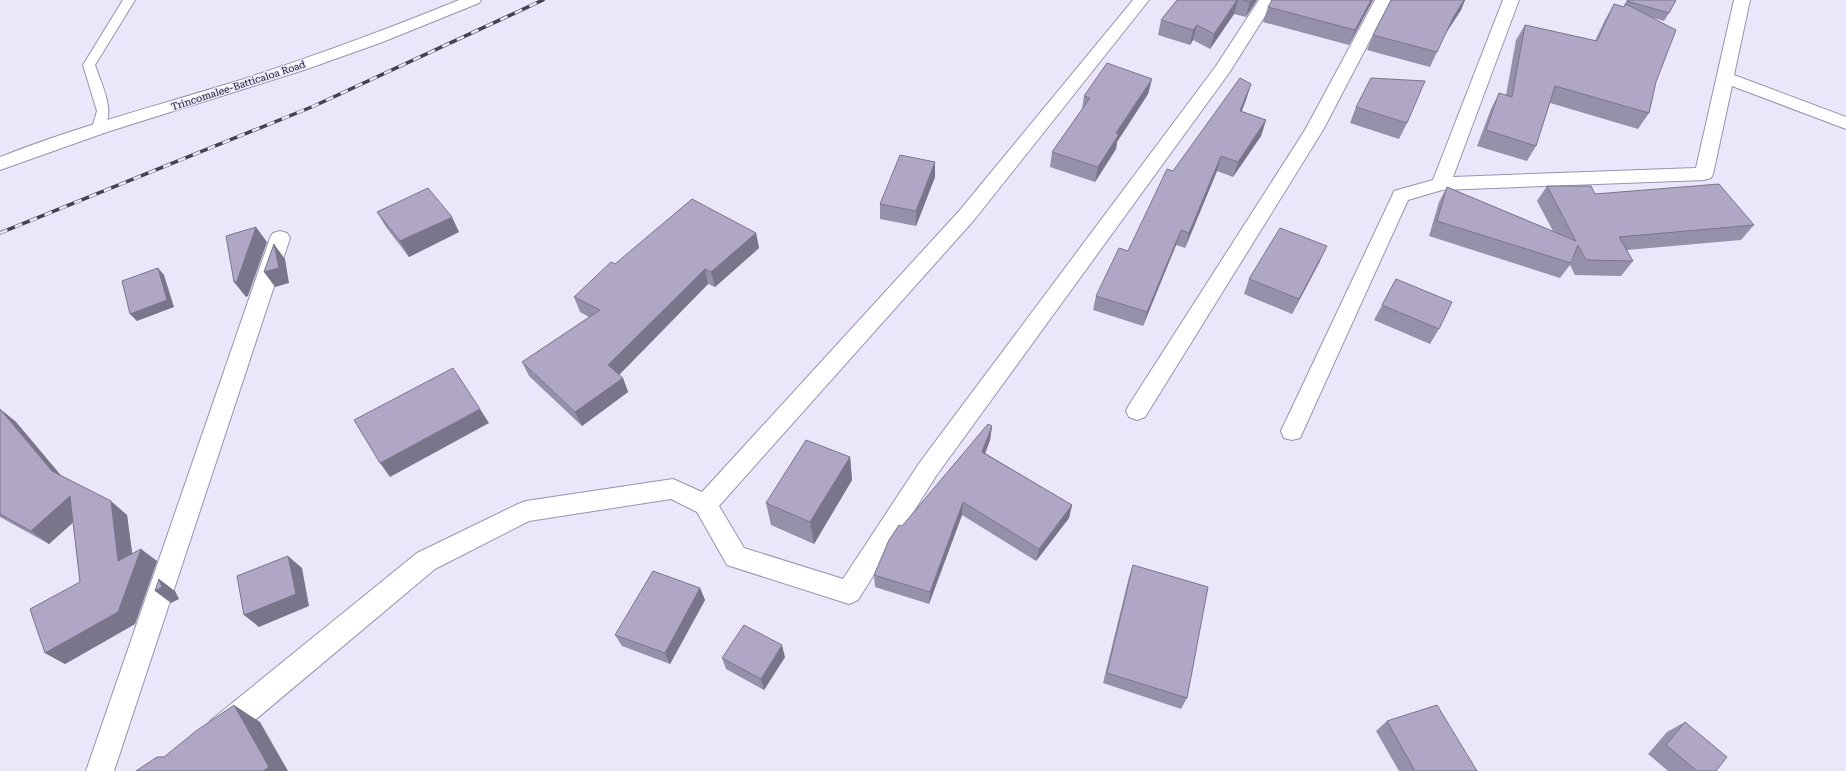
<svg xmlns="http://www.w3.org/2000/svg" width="1846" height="771" font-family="'Roboto Serif',serif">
<rect width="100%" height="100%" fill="#ebe6fa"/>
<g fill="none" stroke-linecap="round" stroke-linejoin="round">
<g stroke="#9b91b1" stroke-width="2">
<path id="service" d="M123,0H135L95,65C102,86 116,111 103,131H93L92,128L97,111L83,65Z"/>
</g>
<g stroke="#9b91b1" stroke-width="2">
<path id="minor" d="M1133,0H1149L974,220L719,506L744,548L843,579L920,462L1216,66L1259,0H1275L1229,73L936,476L858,600L849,604L727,565L697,512L671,499L529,521L435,569L230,741L220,745L210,741L206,731L210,721L417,553L518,504L526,501L673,479L702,492L960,210Z
M1375,0H1391L1323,130L1145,417L1137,420L1129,417L1126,411L1129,405L1305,130Z
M1503,0H1519L1453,177L1696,168L1734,0H1750L1734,75L1846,117V129L1732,86L1713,174L1711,178L1704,180L1442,190L1408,200L1300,438L1292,440L1284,438L1281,431L1392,196L1394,191L1433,180Z
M280,231L287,233L290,238L114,771H86L270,238L273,233Z"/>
</g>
<g stroke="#9b91b1" stroke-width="2">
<path id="trunk" d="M459,0H481L479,3L380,43L304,70L107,132L0,170V157C76,127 156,106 234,82C310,58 385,30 459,0Z"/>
</g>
<use href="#service" fill="#fff" fill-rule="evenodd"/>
<use href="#minor" fill="#fff" fill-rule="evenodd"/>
<use href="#trunk" fill="#fff" fill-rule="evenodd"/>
<g stroke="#45414f" stroke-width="3.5">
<path id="rail" d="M0,233L314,106L543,0"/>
</g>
<use href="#rail" stroke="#ebe6fa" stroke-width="2.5" stroke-dasharray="8" stroke-linecap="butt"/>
</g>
<path fill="#9790ab" d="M1177,0H1257L1246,17L1234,14L1210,49L1193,40L1190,45L1158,35L1161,20Z
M1272,0H1373L1349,45L1263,22L1268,7Z
M1391,0H1465L1461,10L1446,33L1430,67L1367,50L1373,35Z
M1627,0H1676L1669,13L1664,21L1651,17L1656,82L1649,113L1638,129L1550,103L1536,146L1527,161L1477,146L1491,109L1499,93L1506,95L1516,40L1525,25L1595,41L1605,20L1614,4L1623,7Z
M1152,79L1148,94L1117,142L1116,149L1095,182L1050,167L1052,152L1082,109L1084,96Z
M1251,84L1246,100L1242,111L1266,120L1261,136L1233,177L1217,171L1185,248L1176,245L1143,326L1093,310L1096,296L1128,251L1173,171Z
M1356,107L1407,123L1399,139L1350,123Z
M935,162V177L916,226L880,219V204Z
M1547,186L1595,194L1754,225L1741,240L1627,250L1633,261L1621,276L1575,275L1570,265L1560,278L1429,236L1439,202L1447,187L1553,231L1537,201Z
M377,212L459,232L409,257L386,227Z
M756,233L759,248L715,287L708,284L619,375L623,378L628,392L582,426L529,376L522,362L589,317L580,312L574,297L615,264Z
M1320,261L1292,314L1244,294L1249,279Z
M1396,279L1439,329L1430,344L1374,320Z
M0,409L16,422L62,477L127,515L132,553L157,561L135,624L65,664L45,653L80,582L73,522L49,544L0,517Z
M992,426L990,440L985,453L1072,505L1069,518L1036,561L962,515L929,604L875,587L874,575L902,526Z
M850,457L852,480L814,544L771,525L766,503Z
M1133,565L1187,698L1181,709L1103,683L1129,577Z
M700,588L705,600L670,664L622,646L615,635Z
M785,657L764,690L726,669L722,658Z
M1387,721L1477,771H1399L1376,731Z
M1685,722L1716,771H1668L1648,754L1667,732Z"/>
<path fill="#7b758b" d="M1237,0H1238L1234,14L1210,49L1214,34Z
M1252,0H1257L1246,17L1250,2Z
M1371,0H1373L1349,45L1355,30Z
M1464,0H1465L1461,10L1446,33L1453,18Z
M1197,25L1193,40L1190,45L1193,30Z
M1152,79L1148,94L1117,142L1116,149L1095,182L1098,167L1116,133Z
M1251,84L1246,100L1235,126L1240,111Z
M1266,120L1261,136L1233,177L1238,162Z
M1221,156L1217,171L1185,248L1189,233Z
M935,162V177L916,226V211Z
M452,217L459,232L409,257L400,241Z
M256,227L267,242L248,296L246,297L234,282Z
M1181,230L1176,245L1143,326L1147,312Z
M756,233L759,248L715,287L711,272Z
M274,244L285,259L289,283L275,287L264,272Z
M1327,246L1320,261L1292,314L1299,299Z
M158,268L164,275L174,307L137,321L130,314Z
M705,269L708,284L614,380L608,365Z
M623,378L628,392L582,426L575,412Z
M0,409L16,422L69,485L52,471Z
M480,409L489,423L390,477L380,463Z
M992,426L990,440L981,465L982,452Z
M850,457L852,480L814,544L810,522Z
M70,496L87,510L49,544L31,531Z
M111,501L127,515L134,567L141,549L157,561L135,624L65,664L45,653L118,561Z
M963,502L962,515L929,604L930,592Z
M1072,505L1069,518L1036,561L1039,549Z
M288,556L302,568L309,606L259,627L244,615Z
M159,579L175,591L179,599L171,603L155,591Z
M700,588L705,600L670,664L665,653Z
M782,645L785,657L764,690L761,679Z
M234,705L260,722L288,771H263Z"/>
<path fill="#b0a7c7" stroke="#7b758b" d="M1177,0H1237L1214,34L1197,25L1193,30L1161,20Z
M1243,0H1252L1250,2Z
M1272,0H1371L1355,30L1268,7Z
M1391,0H1464L1453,18L1437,52L1373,35Z
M1628,0H1676L1669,13L1627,1Z
M1614,4L1624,7L1626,4L1676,30L1656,82L1649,113L1555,86L1536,146L1486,130L1499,93L1512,97L1525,25L1597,41Z
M1107,63L1152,79L1116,133L1119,134L1098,167L1052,152L1090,98L1084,96Z
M1240,78L1251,84L1240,111L1266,120L1238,162L1221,156L1189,233L1181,230L1147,312L1096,296L1119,248L1128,251L1167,169L1173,171Z
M1371,78L1425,81L1407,123L1356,107Z
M900,155L935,162L916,211L880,204Z
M1719,184L1754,225L1619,237L1633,261L1586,260L1578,245L1571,263L1437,221L1447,187L1576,241L1547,186H1591L1595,194Z
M428,188L452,217L400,241L377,212Z
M692,199L756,233L711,272L705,269L608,365L623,378L575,412L522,362L600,310L574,297L611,262L615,264Z
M256,227L237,281L234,282L226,236Z
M1280,228L1327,246L1299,299L1249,279Z
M274,244L279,268L264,272Z
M158,268L167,300L130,314L122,281Z
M1396,279L1452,302L1439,329L1382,305Z
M453,368L480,409L380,463L354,420Z
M0,409L52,471L111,501L118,561L141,549L118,612L45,653L30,609L80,582L70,496L31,531L0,514Z
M988,424L992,426L982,452L1072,505L1039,549L963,502L930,592L874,575L889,540L899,525L902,526Z
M806,440L850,457L810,522L766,503Z
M288,556L296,594L244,615L237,576Z
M1133,565L1208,587L1187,698L1107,673Z
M653,571L700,588L665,653L615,635Z
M159,579L162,587L155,591Z
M744,625L782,645L761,679L722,658Z
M234,705L269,767L263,771H136L157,757H164L196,731Z
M1437,705L1477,771H1415L1387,721Z
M1685,722L1727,757L1716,771H1697L1666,745Z"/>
<g text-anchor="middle" stroke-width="3" stroke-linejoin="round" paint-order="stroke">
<g font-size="10" fill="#17131f" stroke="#ebe6fa">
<text transform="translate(238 85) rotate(-18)" y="4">Trincomalee-Batticaloa Road</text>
</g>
</g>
</svg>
